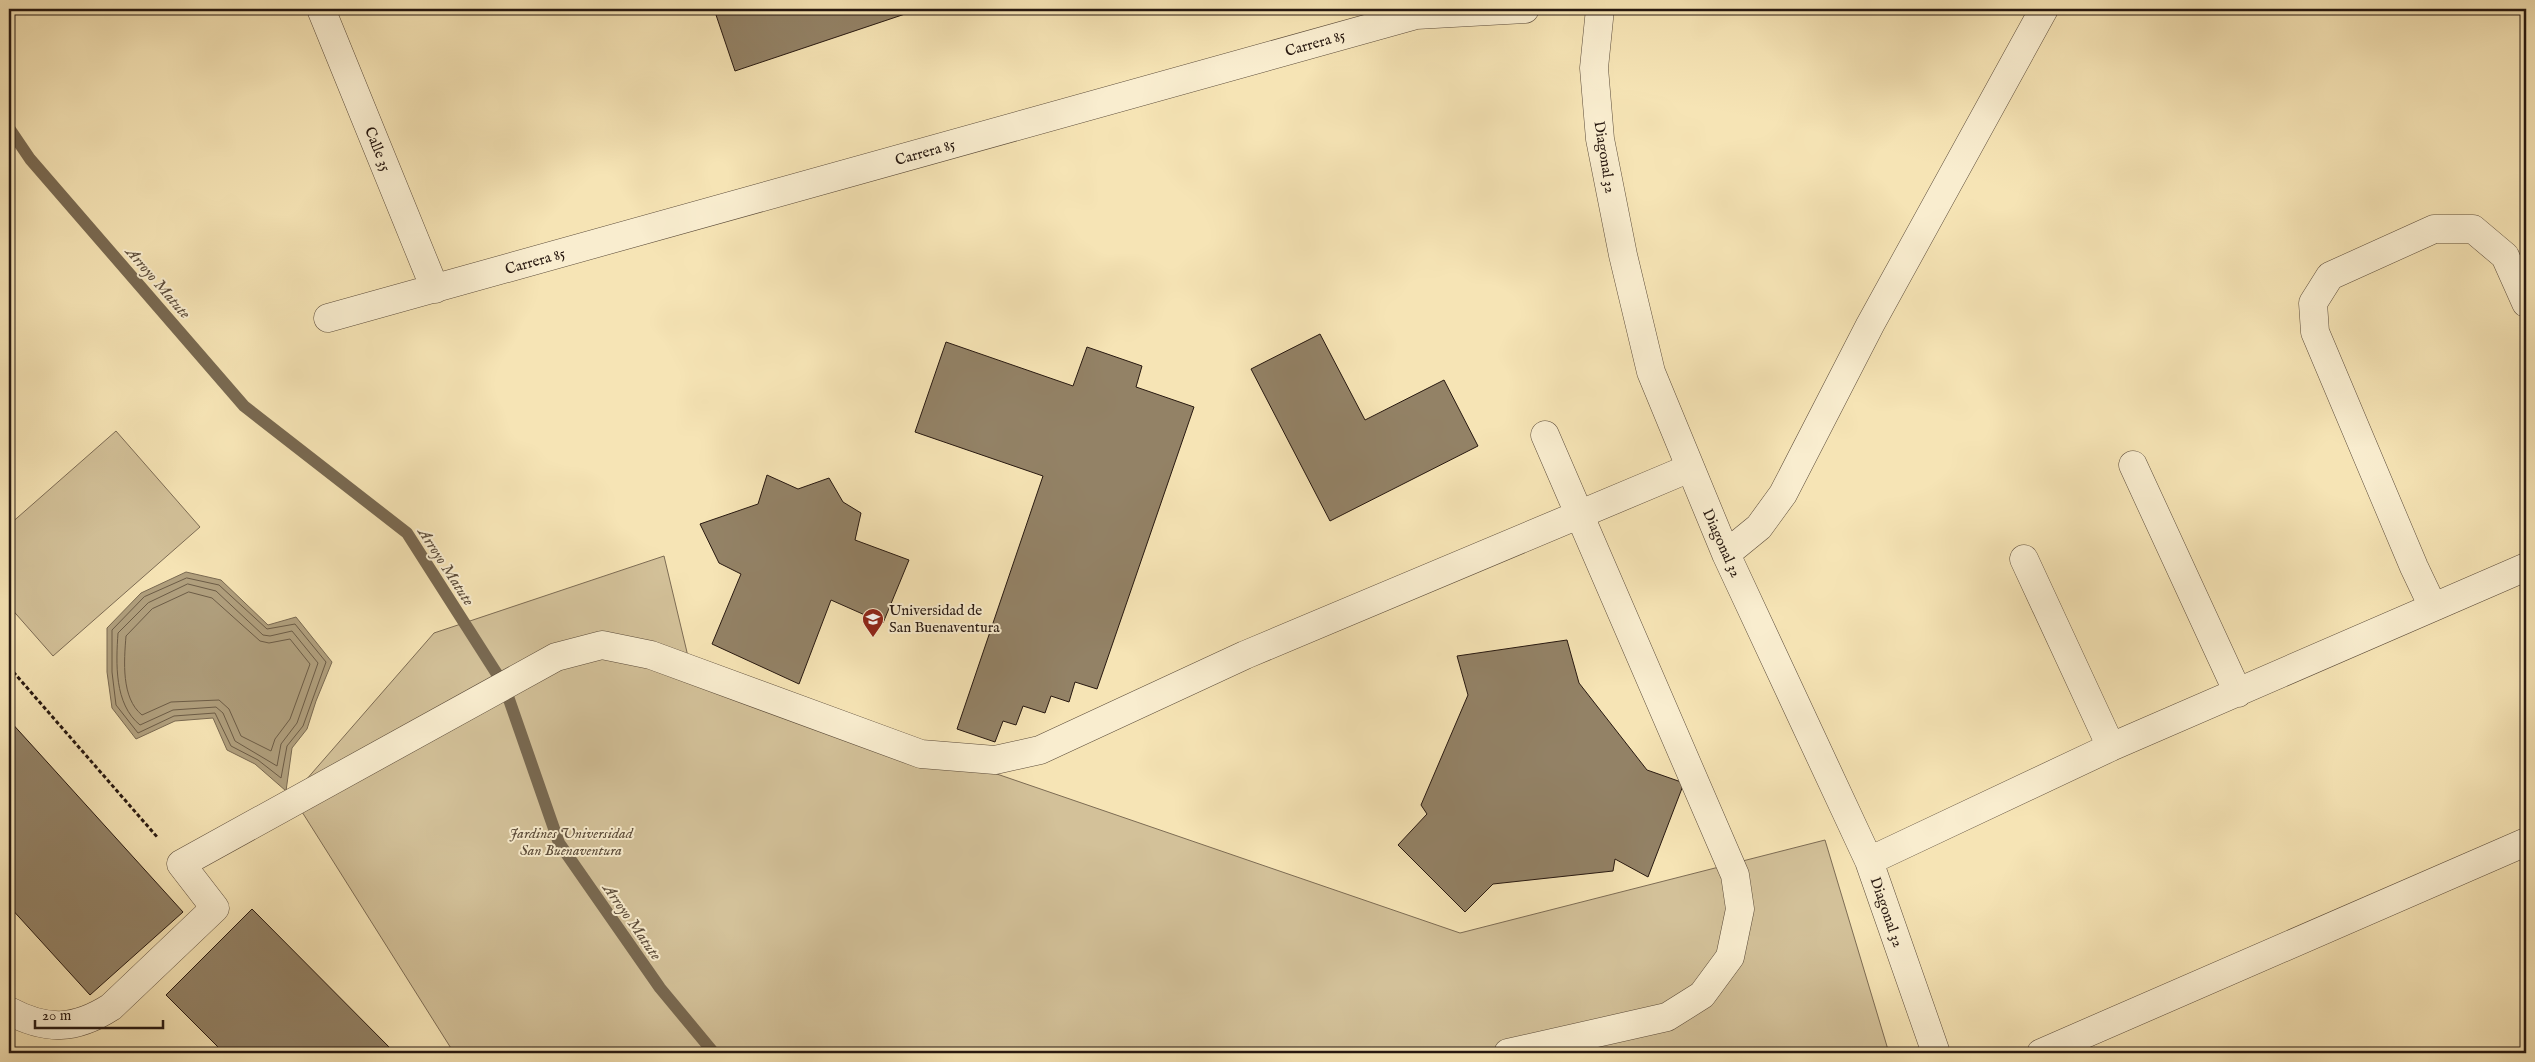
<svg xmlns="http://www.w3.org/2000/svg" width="2535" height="1062" font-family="'IM FELL English',serif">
<rect width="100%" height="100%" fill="#f6e4b5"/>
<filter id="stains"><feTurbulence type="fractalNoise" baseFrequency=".004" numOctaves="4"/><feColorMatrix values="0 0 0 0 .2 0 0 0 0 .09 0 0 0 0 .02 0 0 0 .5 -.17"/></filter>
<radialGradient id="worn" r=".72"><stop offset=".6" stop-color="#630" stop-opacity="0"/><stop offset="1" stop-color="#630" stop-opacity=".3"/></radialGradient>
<path fill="#d3c199" stroke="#7d6c54" d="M116,431L200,527L53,656L9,606V525Z
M664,556L691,669L1460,933L1825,840L1889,1053H454L292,796L434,633Z"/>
<path fill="#b09f7d" stroke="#796951" d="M186,572L221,580L268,625L296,617L332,662L316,701L307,729L292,748L286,791L255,764L227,750L213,718L175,721L136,739L112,708L107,672V628L141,593Z"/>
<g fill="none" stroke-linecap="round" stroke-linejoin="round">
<path stroke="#6c5c46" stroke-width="1" d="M187,578L219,585L267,629L295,624L326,662L303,726L287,746L281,778L258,760L231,746L215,713L174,716L138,733L116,705L112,672V630L144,597Z
M188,584L216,591L263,635L270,636L292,631L318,663L297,723L281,744L277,766L235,741L223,713L216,707L173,710L140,725C114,704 116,663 118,633L148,603Z
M189,592L212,598L260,641L269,643L290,639L310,664L290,719L275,739L271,751L241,736L229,709L219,700L171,702L142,715C121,698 124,661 126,636L152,609Z"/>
<path stroke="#796951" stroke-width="12" d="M9,128L30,159L244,406L407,533L504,685L559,843L660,988L714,1053"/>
</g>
<path fill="#938266" stroke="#271810" d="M714,9H920L735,71Z
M1320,334L1365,420L1444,380L1478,446L1330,521L1251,369Z
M946,342L1073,386L1087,347L1142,366L1136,387L1194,407L1097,689L1075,682L1069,702L1051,696L1045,713L1023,706L1016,725L1003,721L995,742L957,729L1043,476L915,432Z
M767,475L798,489L829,478L843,502L861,513L855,540L909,560L883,623L831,600L799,684L712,644L741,574L719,563L700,524L758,504Z
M1567,640L1579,683L1647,770L1684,783L1648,877L1615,859L1613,871L1493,884L1465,912L1398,845L1427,814L1421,805L1468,695L1457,656Z
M9,720L183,912L90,995L9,906Z
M252,909L395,1053H224L166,995Z"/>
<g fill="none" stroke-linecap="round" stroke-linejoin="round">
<g stroke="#5b4b39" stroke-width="29">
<path id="minor" d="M321,9L435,289
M1600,9L1594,68L1600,139L1623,255L1651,372L1726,554L1869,861L1936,1053
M328,318L1416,15L1525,9
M2133,465L2238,693
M1726,554L1759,527L1783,494L1870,325L2044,9
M2024,559L2111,747
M2433,607L2414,567L2315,332L2313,303L2330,276L2434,229H2473L2505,256L2526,303
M1869,861L2111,747L2526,567
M9,1011C47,1031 75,1030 111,1007L215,908L181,864L556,657L602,645L651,655L921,754L995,760L1040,750L1245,655L1690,468
M1508,1053L1667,1017L1702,995L1730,957L1740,909L1735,875L1545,435
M2041,1053L2526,842"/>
</g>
<path stroke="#271810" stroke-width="3" stroke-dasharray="4 2.5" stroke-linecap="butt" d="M9,667L158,838"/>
<use href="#minor" stroke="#f9edcf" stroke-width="28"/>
</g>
<defs>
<g id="university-pin" transform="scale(1.125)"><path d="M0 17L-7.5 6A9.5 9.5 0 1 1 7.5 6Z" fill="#8f2418" stroke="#f9edcf"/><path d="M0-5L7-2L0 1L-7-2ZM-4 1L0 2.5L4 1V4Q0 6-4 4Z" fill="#fff"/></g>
</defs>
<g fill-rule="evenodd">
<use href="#university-pin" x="873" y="619"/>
</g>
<g text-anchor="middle" stroke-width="4" stroke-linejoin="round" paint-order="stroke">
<g font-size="15" fill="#271810" stroke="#f9edcf">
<text transform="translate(1315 43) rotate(-16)" y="5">Carrera 85</text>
<text transform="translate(378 149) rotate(68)" y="5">Calle 35</text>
<text transform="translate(925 152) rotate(-16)" y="5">Carrera 85</text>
<text transform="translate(1605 157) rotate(81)" y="5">Diagonal 32</text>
<text transform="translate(535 261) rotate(-16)" y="5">Carrera 85</text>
<text transform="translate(1722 543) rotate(66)" y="5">Diagonal 32</text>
<text transform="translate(1887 912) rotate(71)" y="5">Diagonal 32</text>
</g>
<g font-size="15" fill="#271810" stroke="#f9edcf" text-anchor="start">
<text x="889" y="615">Universidad de<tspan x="889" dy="17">San Buenaventura</tspan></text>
</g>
<g font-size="15" font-style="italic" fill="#5b4b39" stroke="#f9edcf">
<text x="571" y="838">Jardines Universidad<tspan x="571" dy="17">San Buenaventura</tspan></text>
</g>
<g font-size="16" font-style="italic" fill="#5e4e3c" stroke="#f9edcf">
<text transform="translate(159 282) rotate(49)" y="6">Arroyo Matute</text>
<text transform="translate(447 566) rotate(57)" y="6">Arroyo Matute</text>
<text transform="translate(633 921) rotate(55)" y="6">Arroyo Matute</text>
</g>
</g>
<rect width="2535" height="1062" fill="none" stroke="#f6e4b5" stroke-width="30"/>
<rect x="10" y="10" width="2515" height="1042" fill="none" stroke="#271810" stroke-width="2.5"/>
<rect x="15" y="15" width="2505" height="1032" fill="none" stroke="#271810"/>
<path d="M35 1020v8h128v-8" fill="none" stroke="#271810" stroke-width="2.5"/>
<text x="42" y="1020" font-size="15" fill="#271810" stroke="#f9edcf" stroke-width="4" paint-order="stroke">20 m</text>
<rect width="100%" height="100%" filter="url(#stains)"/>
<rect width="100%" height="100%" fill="url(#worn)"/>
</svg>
